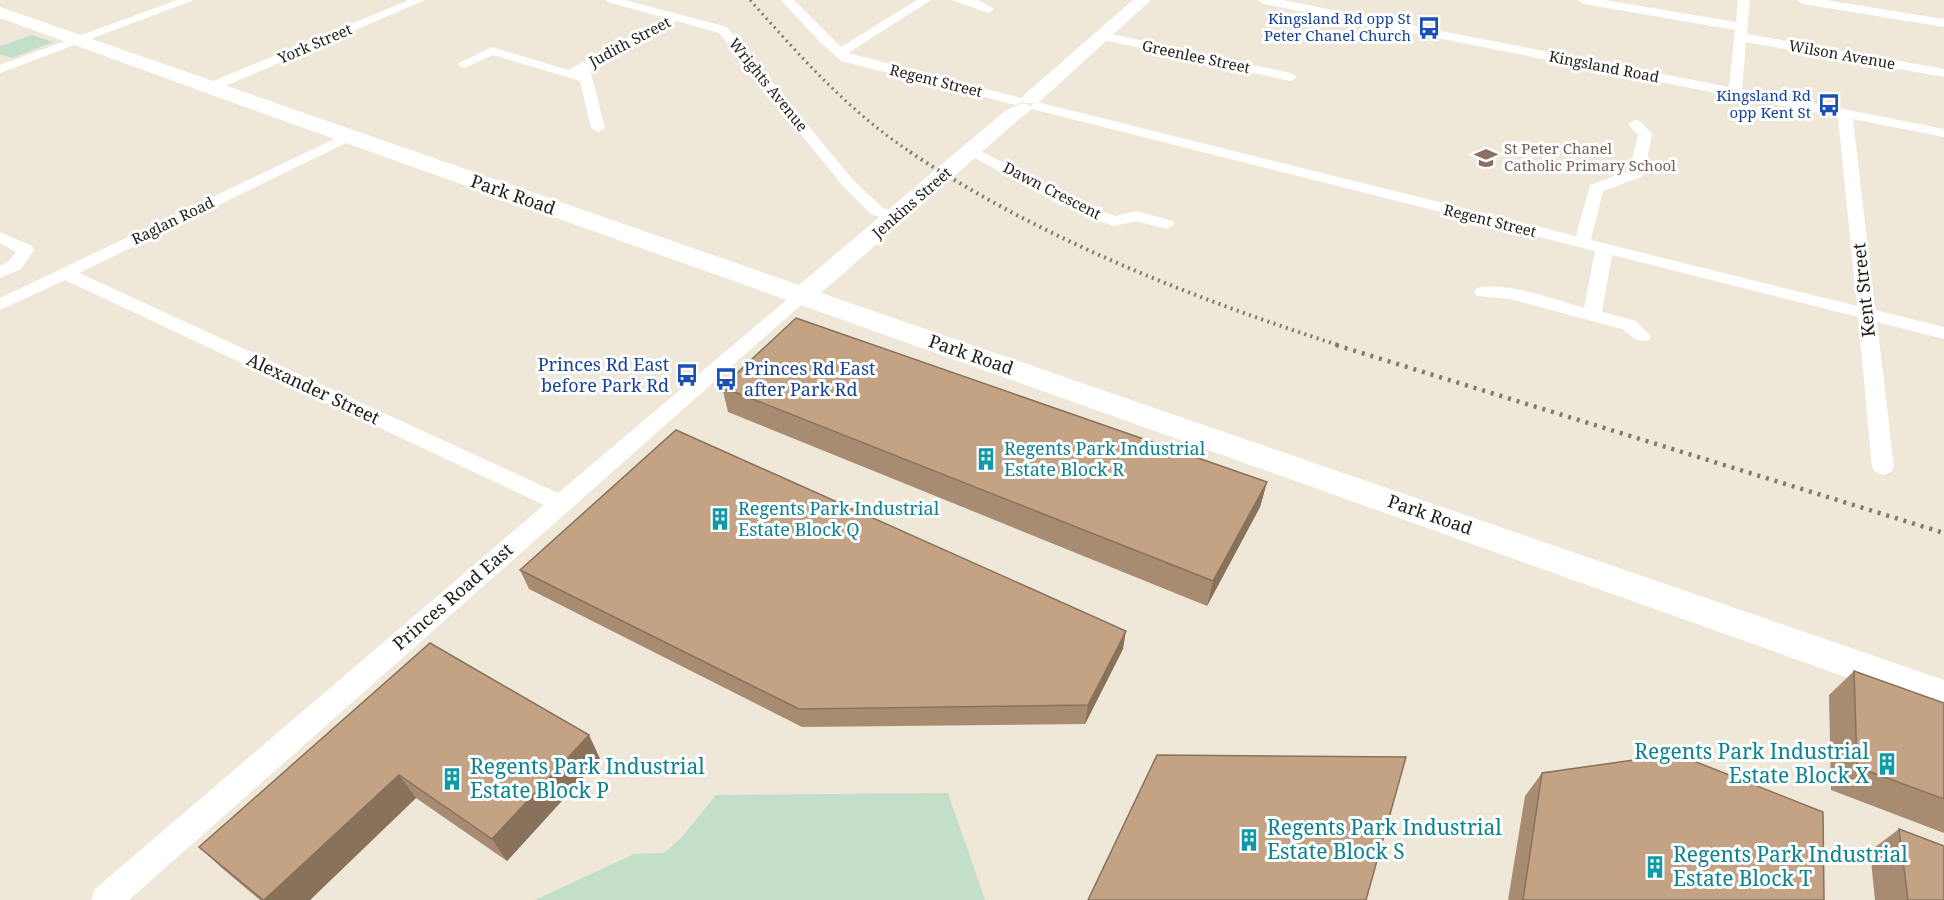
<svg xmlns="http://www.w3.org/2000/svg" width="1944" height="900" font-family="'Noto Serif',serif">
<rect width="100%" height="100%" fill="#efe8d9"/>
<path fill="#c3dfca" d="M32,35L53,42L12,58L0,54V46Z
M948,793L985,900H535L634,854L664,853L682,837L716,795Z"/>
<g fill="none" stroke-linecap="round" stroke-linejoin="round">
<path fill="#fff" fill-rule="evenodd" d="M177,0H194L0,73V65Z
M409,0H425L216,90H206L204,87L206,84Z
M606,0H625L727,27L853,180L883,208L901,215L903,218L901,221L895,223L871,214L843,186L719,33L677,21L590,69L605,128L598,132L591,128L580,81L493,55L464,68L457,64L492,47L568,70L665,18L608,2Z
M781,0H794L841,47L917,0H931L848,53L1021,98L1023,101L1016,105L841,61L818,40Z
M952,0H978L994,9L988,13Z
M1258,0H1282L1729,87L1735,30L1584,4L1578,0H1605L1736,22L1738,0H1750L1747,34L1944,69V77L1746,42L1742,89L1944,129V137L1853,119L1875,310L1944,327V339L1877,322L1894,467L1891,472L1883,475L1875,472L1872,467L1858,317L1612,255L1602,312L1636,321L1651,336L1649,340C1637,343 1631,336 1622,329L1510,299L1477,296L1474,292L1477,288C1506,281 1555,300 1584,308L1595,251L1032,109L1030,106L1037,102L1576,236L1590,185L1629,171L1638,135L1628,124L1635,120L1640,121L1652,134L1644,174L1641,177L1603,191L1591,240L1857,306L1838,117L1264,4Z
M1797,0H1825L1944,19V27L1803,4Z
M1103,32L1290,73L1297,77L1290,81L1099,39L1097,36L1099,33Z
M347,133L352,134L354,137L352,140L79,273L558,493L796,292H808L811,296L129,900H91L95,889L544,505L65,280L0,310V298Z
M973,147L1074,200L1115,216L1136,211L1173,221L1175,224L1167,229L1136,221L1114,226L1108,224L1062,206L968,154L966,151Z
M0,232L32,246L34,250L21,269L0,278V266L9,261L16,252L0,243Z"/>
<path fill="#fff" fill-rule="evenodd" d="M1133,0H1151L1038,103H1024L1021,99L1024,95Z
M0,7L799,285L1005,111L1022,103L1029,105L1032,109L1019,119L821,293L1944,680V712L256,111L0,18Z"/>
<path stroke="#7f7b71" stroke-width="3" stroke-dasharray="2 4" stroke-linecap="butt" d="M750,0C800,56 849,112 912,153"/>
<path stroke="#7f7b71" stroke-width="4" stroke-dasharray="2 4.5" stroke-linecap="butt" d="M910,152C1043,240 1190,297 1341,346"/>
<path stroke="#7f7b71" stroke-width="4.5" stroke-dasharray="3 6" stroke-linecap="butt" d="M1336,345L1944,533"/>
</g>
<path fill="#a88c72" d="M722,387L1267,482L1260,507L1207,606L728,412Z
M520,570L1123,649L1085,724L802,727L529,589Z
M430,643L589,735L600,759L507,861L416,798L310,900H260L223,869L199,847Z
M1854,671L1944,703V833L1831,790L1829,695Z
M1542,773L1824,900H1508L1525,796Z
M1899,829L1944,900H1875L1870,851Z"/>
<path fill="#88725c" d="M1267,482L1260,507L1207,606L1213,581Z
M1126,631L1123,649L1085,724L1088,705Z
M589,735L600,759L507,861L492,839Z
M399,775L416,798L310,900H264Z"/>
<path fill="#c3a384" stroke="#88725c" stroke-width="1.5" d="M796,318L1267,482L1213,581L722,387Z
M676,430L1126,631L1088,705L799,709L520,570Z
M430,643L589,735L492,839L399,775L264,900H263L199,847Z
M1854,671L1944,703V799L1857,767Z
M1676,754L1823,812L1824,900H1523L1542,773Z
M1157,755L1406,757L1366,900H1088Z
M1899,829L1944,846V900H1908Z"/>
<defs>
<g id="bus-bare" transform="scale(1.8)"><path d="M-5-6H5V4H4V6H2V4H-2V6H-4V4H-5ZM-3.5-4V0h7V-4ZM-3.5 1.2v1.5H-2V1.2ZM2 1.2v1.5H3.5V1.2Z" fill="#1a4fb4" stroke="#fff" stroke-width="2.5" paint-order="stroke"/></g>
<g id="school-bare" transform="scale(1.8)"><path d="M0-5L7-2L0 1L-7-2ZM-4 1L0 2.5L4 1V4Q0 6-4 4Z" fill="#8d6e63" stroke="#fff" stroke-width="2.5" paint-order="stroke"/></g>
<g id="building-bare" transform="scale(1.8)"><path d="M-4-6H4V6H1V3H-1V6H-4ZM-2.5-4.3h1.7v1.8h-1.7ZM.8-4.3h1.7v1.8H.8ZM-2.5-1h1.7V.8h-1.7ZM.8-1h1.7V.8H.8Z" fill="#0f9aa8" stroke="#fff" stroke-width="2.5" paint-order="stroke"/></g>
</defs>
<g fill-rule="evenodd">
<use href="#bus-bare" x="1429" y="28"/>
<use href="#bus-bare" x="1829" y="105"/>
<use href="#school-bare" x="1486" y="158"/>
<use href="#bus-bare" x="687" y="375"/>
<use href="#bus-bare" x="726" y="379"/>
<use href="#building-bare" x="986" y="459"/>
<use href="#building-bare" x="720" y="519"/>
<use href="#building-bare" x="1887" y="764"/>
<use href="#building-bare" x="452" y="779"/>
<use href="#building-bare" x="1249" y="840"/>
<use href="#building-bare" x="1655" y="867"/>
</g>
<g text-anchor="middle" stroke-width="6" stroke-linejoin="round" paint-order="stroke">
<g font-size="15" fill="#164399" stroke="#fff" text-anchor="end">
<text x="1411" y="24">Kingsland Rd opp St<tspan x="1411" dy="17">Peter Chanel Church</tspan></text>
<text x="1811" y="101">Kingsland Rd<tspan x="1811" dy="17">opp Kent St</tspan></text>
</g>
<g font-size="15" fill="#211e19" stroke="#fff">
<text transform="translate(630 42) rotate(-28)" y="5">Judith Street</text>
<text transform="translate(315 44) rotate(-23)" y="5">York Street</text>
<text transform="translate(1842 55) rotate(10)" y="5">Wilson Avenue</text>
<text transform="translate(1196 57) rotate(12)" y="5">Greenlee Street</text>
<text transform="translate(1604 67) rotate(11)" y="5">Kingsland Road</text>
<text transform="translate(936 81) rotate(14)" y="5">Regent Street</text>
<text transform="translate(768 85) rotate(51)" y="5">Wrights Avenue</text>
<text transform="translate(1052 191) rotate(27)" y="5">Dawn Crescent</text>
<text transform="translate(912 203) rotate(-41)" y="5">Jenkins Street</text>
<text transform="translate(173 221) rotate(-26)" y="5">Raglan Road</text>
<text transform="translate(1490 221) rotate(14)" y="5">Regent Street</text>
</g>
<g font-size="15" fill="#785e54" stroke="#fff" text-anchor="start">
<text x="1504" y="154">St Peter Chanel<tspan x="1504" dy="17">Catholic Primary School</tspan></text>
</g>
<g font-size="18" fill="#211e19" stroke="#fff">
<text transform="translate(513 195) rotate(19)" y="6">Park Road</text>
<text transform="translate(1864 290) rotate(-96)" y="6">Kent Street</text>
<text transform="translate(971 355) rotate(19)" y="6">Park Road</text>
<text transform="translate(313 389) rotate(25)" y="6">Alexander Street</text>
<text transform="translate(1430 515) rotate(19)" y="6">Park Road</text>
<text transform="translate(453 597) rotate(-41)" y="6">Princes Road East</text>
</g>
<g font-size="18" fill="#164399" stroke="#fff" text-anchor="end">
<text x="669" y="371">Princes Rd East<tspan x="669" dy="21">before Park Rd</tspan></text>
<text x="744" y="375" text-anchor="start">Princes Rd East<tspan x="744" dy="21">after Park Rd</tspan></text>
</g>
<g font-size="18" fill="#0d838f" stroke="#fff" text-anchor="start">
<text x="1004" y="455">Regents Park Industrial<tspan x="1004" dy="21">Estate Block R</tspan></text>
<text x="738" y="515">Regents Park Industrial<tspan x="738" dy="21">Estate Block Q</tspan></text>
</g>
<g font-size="21" fill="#0d838f" stroke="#fff" text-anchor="start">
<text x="1869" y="759" text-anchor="end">Regents Park Industrial<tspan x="1869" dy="24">Estate Block X</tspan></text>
<text x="470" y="774">Regents Park Industrial<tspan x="470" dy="24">Estate Block P</tspan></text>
<text x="1267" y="835">Regents Park Industrial<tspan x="1267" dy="24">Estate Block S</tspan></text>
<text x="1673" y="862">Regents Park Industrial<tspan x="1673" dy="24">Estate Block T</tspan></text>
</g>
</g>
</svg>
